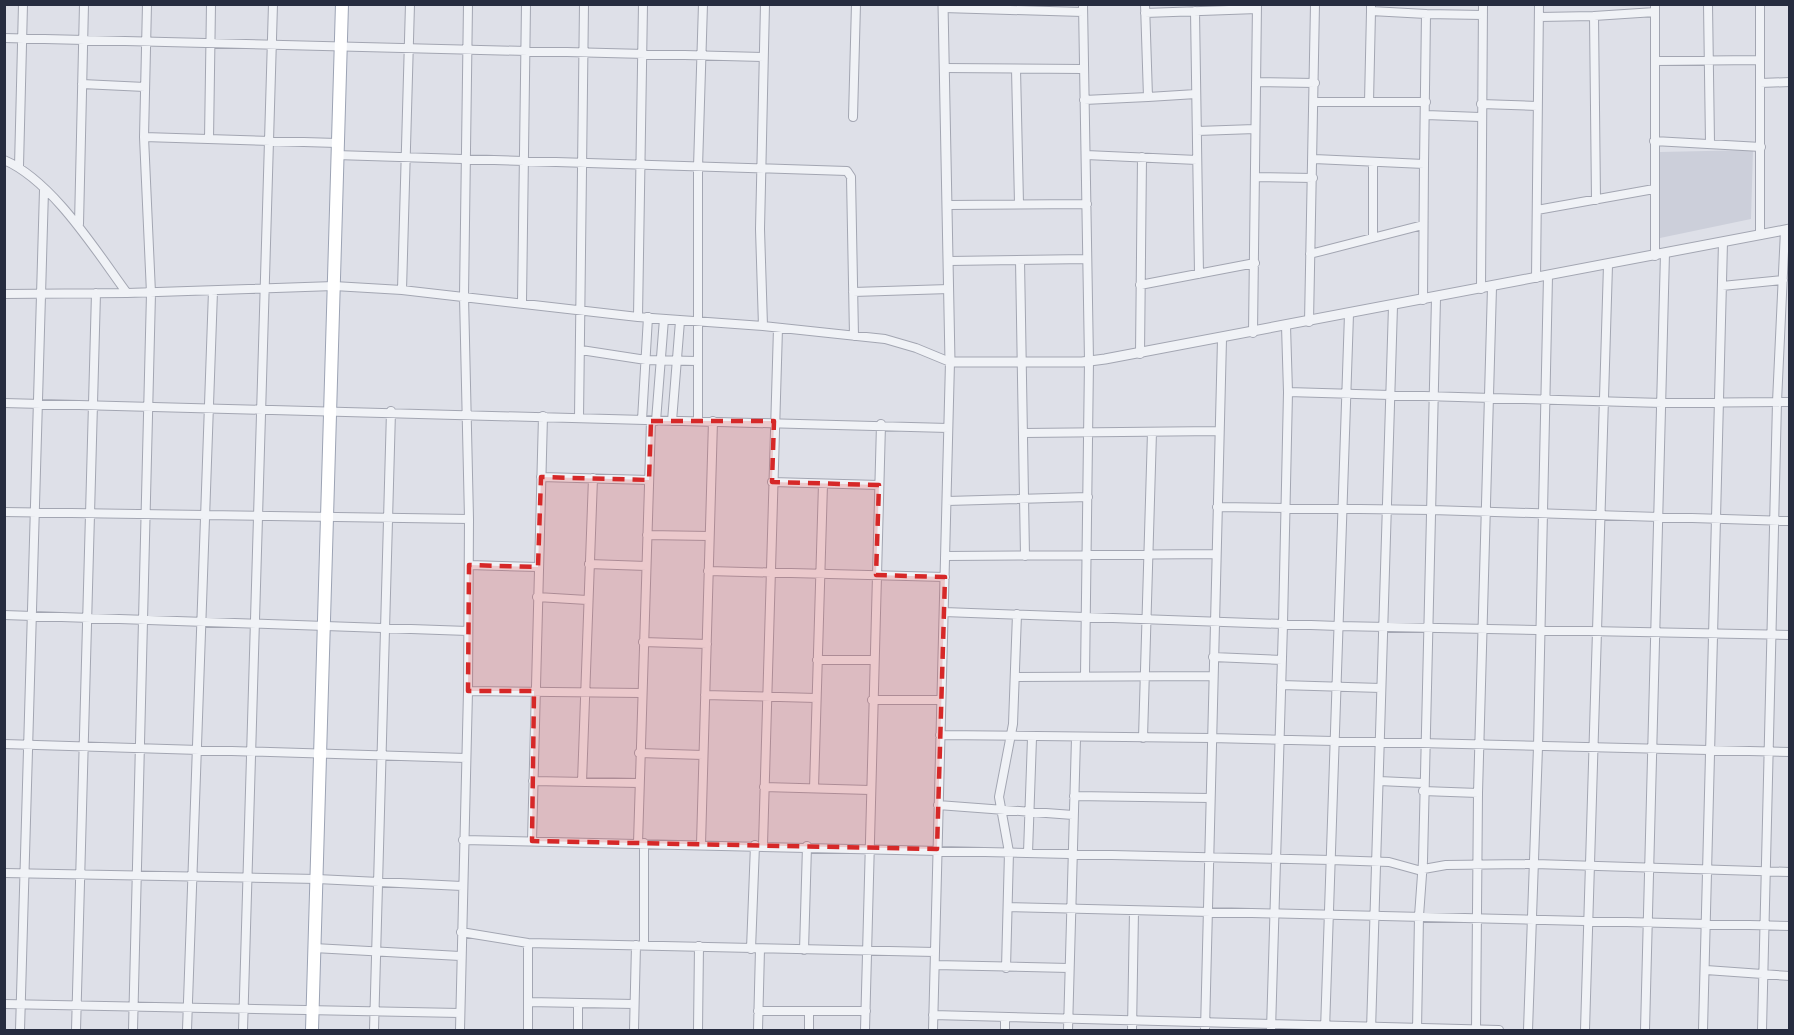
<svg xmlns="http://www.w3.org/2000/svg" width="1794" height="1035" font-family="'DM Sans',sans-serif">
<rect width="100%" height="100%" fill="#dee0e8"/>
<path fill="#cccfda" d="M1753,150L1751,219L1660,238V152Z"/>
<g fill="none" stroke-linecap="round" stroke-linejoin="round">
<g stroke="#a3a6b2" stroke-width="10">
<path id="minor" d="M1083,4L1089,361L1085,676
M1371,4V11L1426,14L1424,164
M1655,4V256
M1708,4L1710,143
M1760,4V235
M943,8L1083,12
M1195,11L1199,274
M1145,13L1257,9
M1426,14L1483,15
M1539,17L1594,16
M4,38L763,57
M1655,61L1760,60
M944,68L1083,69
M1016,69L1019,204
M1256,82L1315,83
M1760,83L1790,82
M82,84L145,87
M1148,97L1196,94
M1084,100L1148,97L1145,4
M1315,102H1426
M1369,102L1371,11
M1481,104L1537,106
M1426,115L1480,117
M853,117L856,4
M1197,131L1255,129
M144,137L337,143
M209,139L211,4
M1654,141L1761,147
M336,155L847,171L851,177L854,336
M1086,155L1197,160
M1314,159L1424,164L1423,300
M4,160C53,181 96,251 127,293L334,286L402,290L638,317L763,326L885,339L916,348L950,362L933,1030
M1373,162V237
M19,166L23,4
M1255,177L1313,178
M1596,200L1594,16L1655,12
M948,205L1087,204
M1537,210L1654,189
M79,224L84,4
M1310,254L1423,225
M1020,260L1025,556
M949,261L1087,259
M1536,278L1539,4
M1140,285L1255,263
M1722,286L1783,280
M1481,289L1483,4
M402,290L410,4
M853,292L949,289
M4,294L127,293
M522,302L526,4
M638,317L643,4
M1309,322L1315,4
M763,326L760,229L765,4
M1253,333L1257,4
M581,350L646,360L698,361
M1140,354L1142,157
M1288,392L1662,403L1790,402
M4,403L948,428
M579,418L584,4
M642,420L648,317
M656,421L664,319
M672,421L680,321
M698,421V167L703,4
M1024,433L1219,431
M541,477L649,480
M772,482L879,485
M947,501L1088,497
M1217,507L1432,510L1790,521
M4,512L469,519
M647,535L709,536
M945,556L1216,554
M589,564L646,566
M469,565L538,567
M708,571L945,577
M537,597L587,600
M944,612L1338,626L1790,635
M4,615L468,631
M643,642L707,644
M1213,657L1282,660
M817,660H873
M1016,677L1213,676
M1281,685L1381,688
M468,691L641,693
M705,695L816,698
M872,700H941
M940,735L1211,738L1790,752
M1143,738L1152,432
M4,744L466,758
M639,753L703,755
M533,781L639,783
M1379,781L1423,783
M582,782L593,478
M764,787L870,790
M814,788L823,484
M1423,791L1478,793
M1074,796L1210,798
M938,805L1073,815
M463,840L1331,860L1389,862L1418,870L1446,865L1535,864L1790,872
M532,841L543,416
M638,843L651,421
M644,843V945
M701,844L713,421
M763,845L778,328
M1028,853L1032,738
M4,873L317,879L462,886
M1008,907L1790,926
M461,932L528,943L935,952
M314,948L460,956
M751,949L755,845
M804,950L807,846
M935,965L1069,968
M1006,968L1009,852L999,797L1013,724L1017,614
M1706,970L1790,976
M528,1002L634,1004
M4,1004L460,1013
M758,1011H866
M933,1015L1499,1030
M20,1030L44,190
M76,1030L96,293
M133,1030L151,293L144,137L147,4
M187,1030L213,291
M243,1030L273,4
M374,1030L391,411
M460,1030L468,691L469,519L464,296L468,4
M528,1030V943
M578,1030V1003
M634,1030L636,945
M698,1030L699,946
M758,1030L760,949
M809,1030V1011
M865,1030L881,424
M1005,1030V1018
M1068,1030L1076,738
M1132,1030L1134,911
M1205,1030L1222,339
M1271,1030L1283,624L1288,392L1286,326
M1325,1030L1349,314
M1371,1030L1393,306
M1417,1030L1419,916L1423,861L1436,298
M1476,1030L1478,793L1492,287
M1528,1030L1538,747L1548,276
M1585,1030L1608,265
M1645,1030L1665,253
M1703,1030L1723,242
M1762,1030L1777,402L1785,230"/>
</g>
<g stroke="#a3a6b2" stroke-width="11">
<path id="tertiary" d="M943,4L950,362H1082L1105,359L1790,229"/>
</g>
<g stroke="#9ca3b4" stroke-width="14">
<path id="primary" d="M312,1030L342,4"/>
</g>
<use href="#minor" stroke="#f0f2f6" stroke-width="8"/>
<use href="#tertiary" stroke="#f0f2f6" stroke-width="9"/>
<use href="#primary" stroke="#fff" stroke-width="12"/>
</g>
<path fill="#d62828" fill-opacity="0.2" stroke="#d62828" stroke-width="4.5" stroke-dasharray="12 8" stroke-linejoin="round" d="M651,421H774L772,482L879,485L876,575L945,577L937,849L532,841L534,691H468L469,565L538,567L541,477L649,480Z"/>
<rect width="1794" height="1035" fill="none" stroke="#262c3f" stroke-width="12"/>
</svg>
